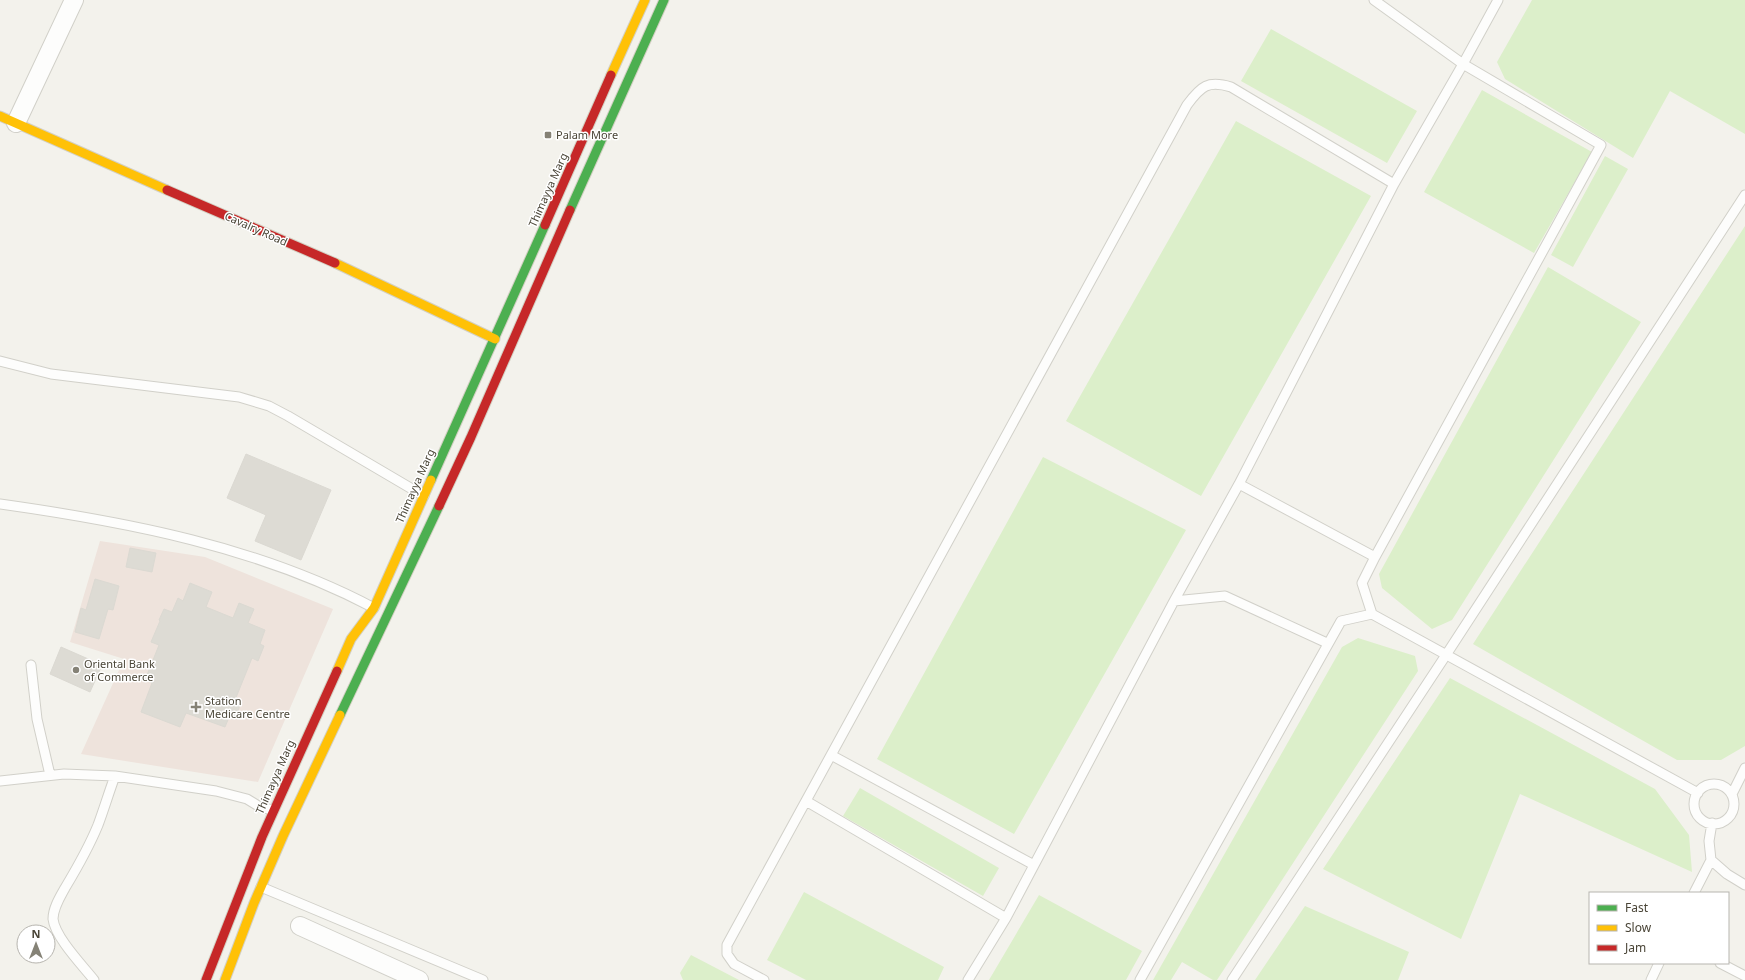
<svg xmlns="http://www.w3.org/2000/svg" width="1745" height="980" font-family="'Noto Sans',sans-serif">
<rect width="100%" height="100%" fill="#f3f2ec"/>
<path fill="#eee3dc" d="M100,541L205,557L333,609L258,782L81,754L124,659L70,642Z"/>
<path fill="#dcefca" d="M1532,0H1745V134L1670,91L1633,158L1505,79L1497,62Z
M1271,29L1417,111L1387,163L1241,81Z
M1482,90L1592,152L1534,253L1424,192Z
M1236,121L1371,196L1201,496L1066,421Z
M1605,156L1628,169L1573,267L1551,255Z
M1745,226V746L1721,760H1677L1473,644Z
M1548,267L1641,322L1452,620L1432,629L1382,588L1379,574Z
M1043,457L1186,530L1014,834L877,759Z
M1358,638L1415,656L1418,671L1217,980H1213L1182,962L1171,980H1153L1342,647Z
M1450,678L1655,789L1689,835L1692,872L1520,794L1461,939L1323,869Z
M860,788L999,868L983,896L843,816Z
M804,892L944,967L938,980H806L767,960Z
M1039,895L1142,951L1126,980H989Z
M1305,906L1409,952L1398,980H1255Z
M691,955L739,980H683L680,973Z"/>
<path fill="#dddbd4" stroke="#dbd9d2" d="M246,454L331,490L301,560L255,541L266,515L227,498Z
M130,548L156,553L152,572L126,567Z
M95,579L119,586L113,610L108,609L99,639L75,632L81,608L86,610Z
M190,583L212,592L206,607L233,618L239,603L254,609L248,623L265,630L260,644L264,646L258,661L252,658L235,700L241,702L236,717L230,715L225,727L186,713L180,727L141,712L152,683L145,680L159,645L151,642L160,621L159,620L164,609L172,612L178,598L183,601Z
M61,647L102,665L90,692L50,674Z"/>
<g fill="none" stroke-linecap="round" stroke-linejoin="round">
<g stroke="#d1d0c9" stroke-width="11">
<path id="lane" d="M0,361L51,374L239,397L269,406L288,416L424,496
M1239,484L1375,557
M0,504C128,522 259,547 374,608
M1174,601L1225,596L1327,643
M1372,614L1698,793
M31,665L37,719L50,775
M831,755L1034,865
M0,781L64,774L115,776L216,791L247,799L260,807L273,810
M1694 804a20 20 0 1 1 40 0a20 20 0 1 1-40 0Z
M1732,794L1745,768
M806,801L1006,918
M1712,823L1709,841L1711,860L1727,874L1745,885
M261,887L483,980
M1694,893L1711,860
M1720,963L1745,976
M94,980C82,965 55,937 53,919C53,908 60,897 65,888C77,868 89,847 98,825C104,809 109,792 115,776
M764,980L734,964L727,954V945L733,934L1187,105C1201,86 1208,80 1231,87L1394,184
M968,980L1006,918L1174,601L1239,484L1394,184L1463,64L1498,0
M1140,980L1341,621L1372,614L1362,583L1375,557L1601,145L1463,64L1374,0
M1232,980L1446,655L1745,195
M1651,980L1659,963"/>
</g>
<g stroke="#d1d0c9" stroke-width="20">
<path id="street" d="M16,123L74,0
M300,926L419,980"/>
</g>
<g stroke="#d3d0c3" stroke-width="11">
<path id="fast" d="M570,210L664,0
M431,480L545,225
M340,715L439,506"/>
</g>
<g stroke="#d3d0c3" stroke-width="11">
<path id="slow" d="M611,75L645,0
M0,116L167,190
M335,263L495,339
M337,671L351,639L374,608L431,480
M225,980L254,903L283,836L340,715"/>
</g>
<g stroke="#d3d0c3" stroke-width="11">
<path id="jam" d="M167,190L335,263
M545,225L611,75
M439,506L471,437L570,210
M206,980L262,837L337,671"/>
</g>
<use href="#lane" stroke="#fdfdfc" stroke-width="9"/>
<use href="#street" stroke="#fdfdfc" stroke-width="18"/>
<use href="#fast" stroke="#4caf50" stroke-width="9"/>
<use href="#slow" stroke="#ffc107" stroke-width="9"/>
<use href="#jam" stroke="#c62828" stroke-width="9"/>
</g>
<g fill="#858276" stroke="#fff" stroke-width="1.5">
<rect x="544" y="131" width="8" height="8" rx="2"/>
<circle cx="76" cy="670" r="4"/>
<path d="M194 701h4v4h4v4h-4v4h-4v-4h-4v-4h4z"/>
</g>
<g text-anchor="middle" stroke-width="3" stroke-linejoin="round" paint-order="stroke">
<g font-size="11" fill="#4a4537" stroke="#fff" text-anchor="start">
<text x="556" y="139">Palam More</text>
<text x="84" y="668">Oriental Bank<tspan x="84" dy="13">of Commerce</tspan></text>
<text x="205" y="705">Station<tspan x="205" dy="13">Medicare Centre</tspan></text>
</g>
<g font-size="11" fill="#4a4537" stroke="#fff">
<text transform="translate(548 190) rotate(-66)" y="4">Thimayya Marg</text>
<text transform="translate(256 229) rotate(24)" y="4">Cavalry Road</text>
<text transform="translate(415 486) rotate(-66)" y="4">Thimayya Marg</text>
<text transform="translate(275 777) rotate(-66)" y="4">Thimayya Marg</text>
</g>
</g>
<rect x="1589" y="892" width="140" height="72" fill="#ffffff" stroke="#b7b5af"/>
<rect x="1597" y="905" width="20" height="6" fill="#4caf50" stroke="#b7b5af"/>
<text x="1625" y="912" font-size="12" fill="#4a4537">Fast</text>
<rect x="1597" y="925" width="20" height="6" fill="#ffc107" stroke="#b7b5af"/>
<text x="1625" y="932" font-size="12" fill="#4a4537">Slow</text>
<rect x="1597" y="945" width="20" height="6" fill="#c62828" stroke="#b7b5af"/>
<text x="1625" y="952" font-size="12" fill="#4a4537">Jam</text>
<g transform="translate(36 944)"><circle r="19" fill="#ffffff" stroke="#b7b5af"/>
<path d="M0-3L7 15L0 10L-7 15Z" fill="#858276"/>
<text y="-6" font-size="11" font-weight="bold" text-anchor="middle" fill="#4a4537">N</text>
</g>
</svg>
